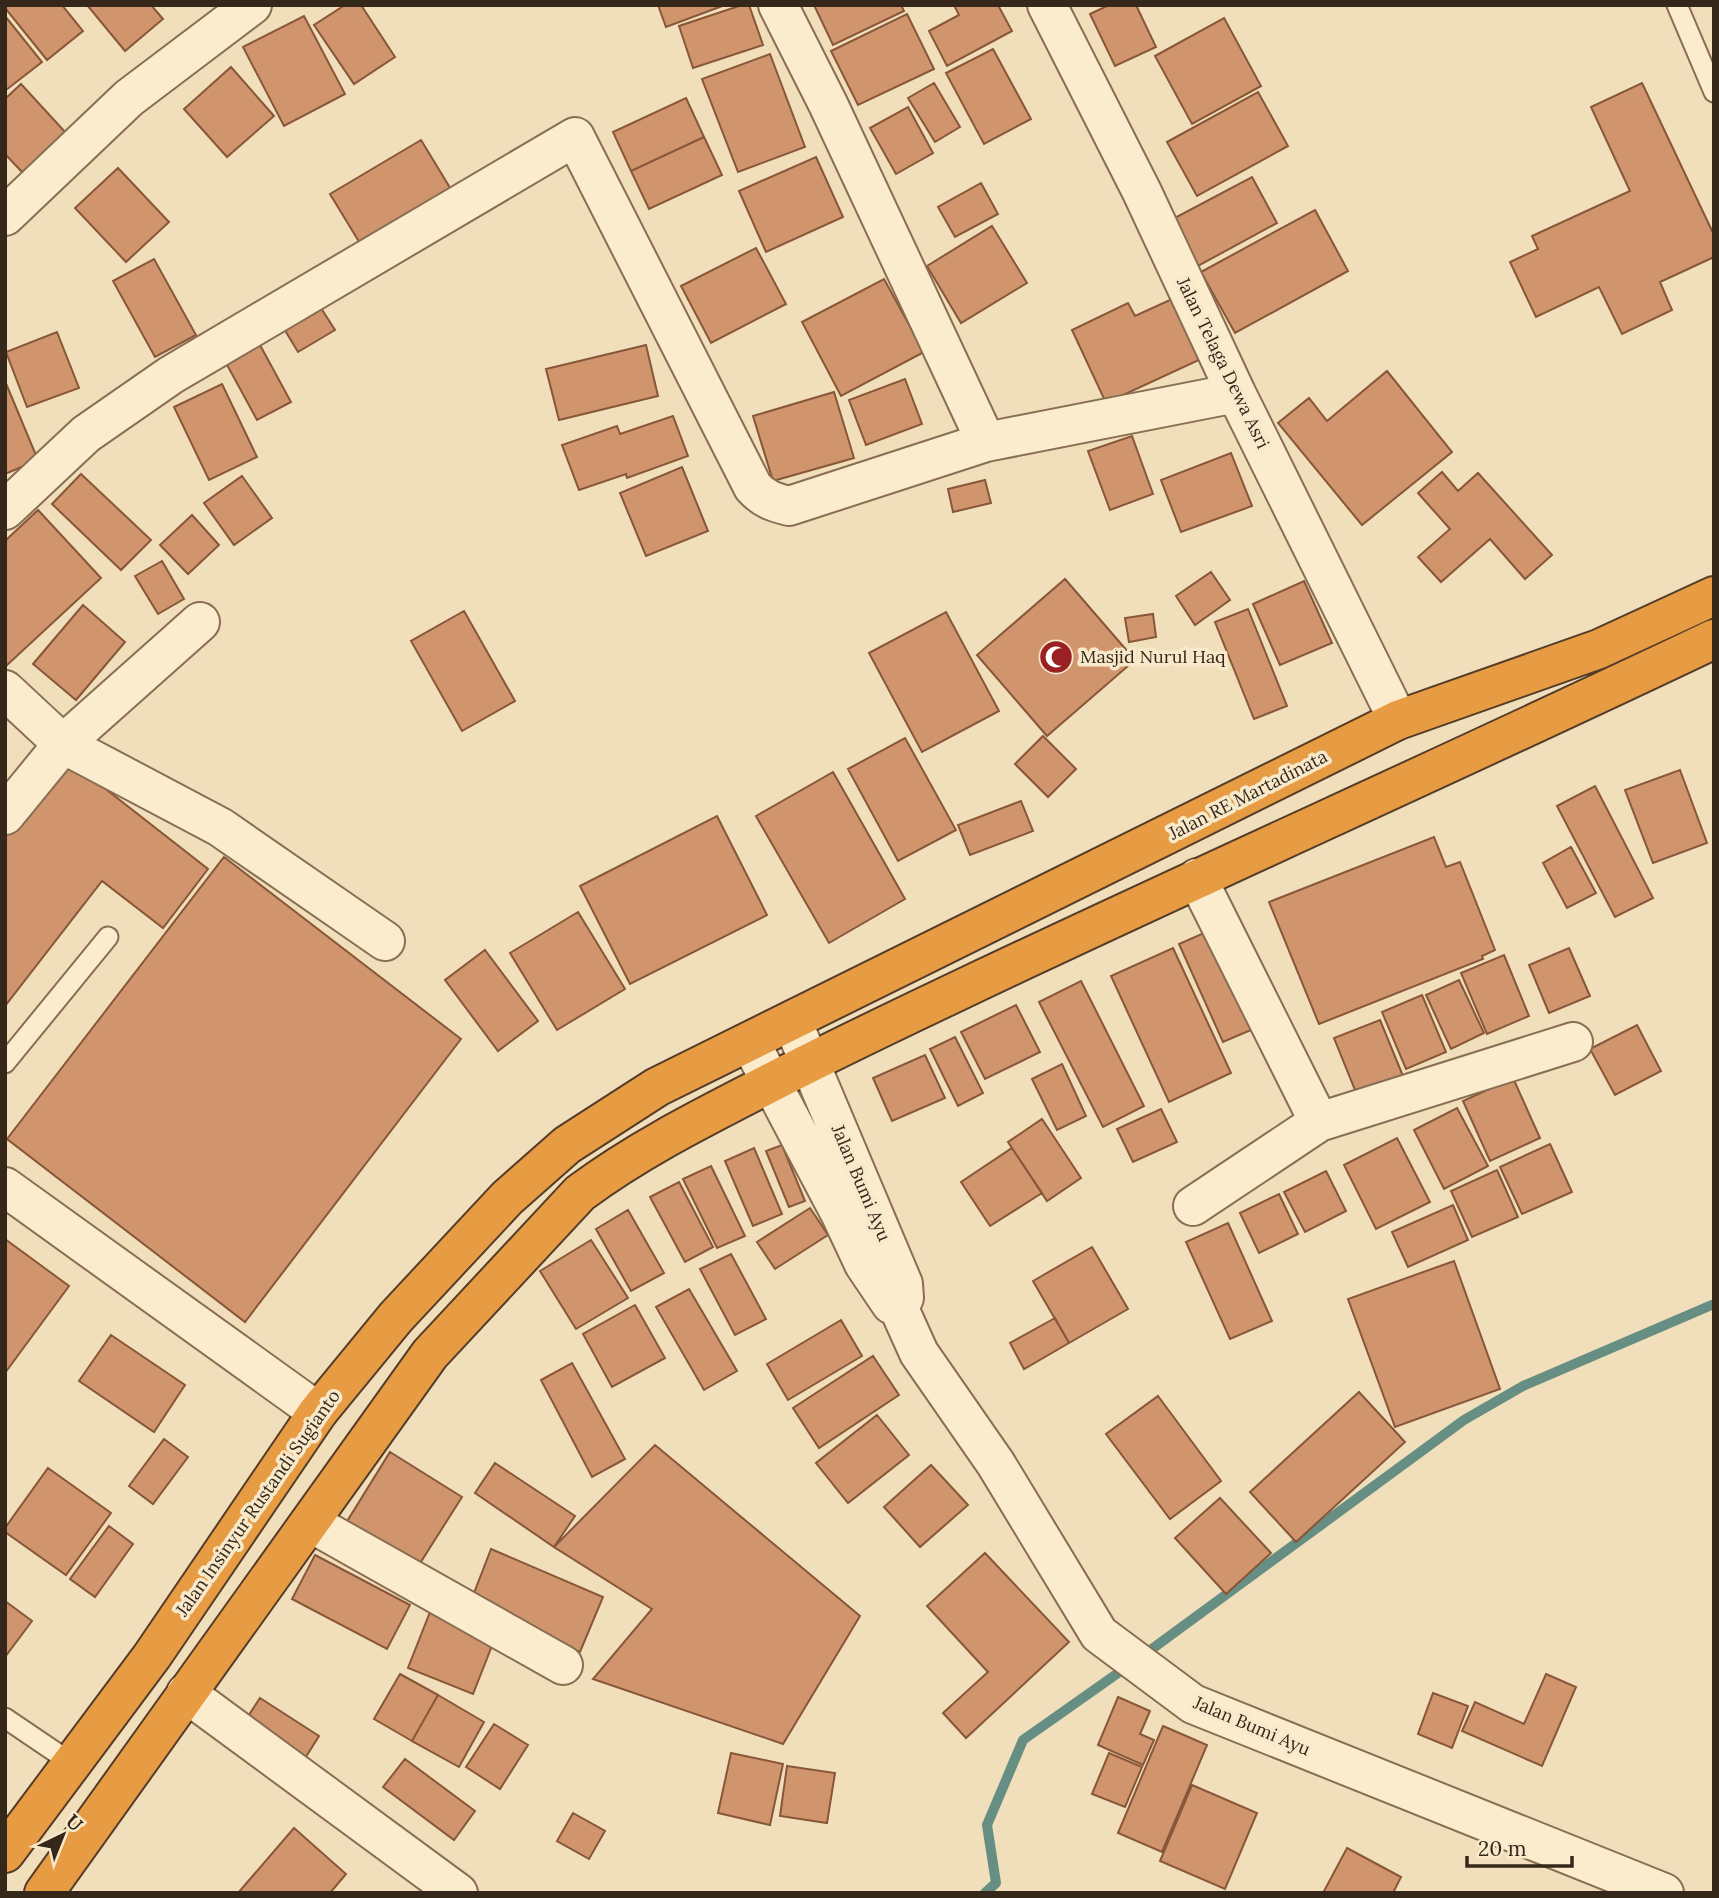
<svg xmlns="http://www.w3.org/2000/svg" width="1719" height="1898" font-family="Lora,serif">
<rect width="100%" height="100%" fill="#f0dfba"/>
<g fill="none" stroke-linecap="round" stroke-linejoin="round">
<path stroke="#668e83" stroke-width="10" d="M1141,1657L1464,1420L1523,1386L1714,1304
M985,1893L996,1883L987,1825L1023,1740L1128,1666"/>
</g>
<path fill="#d1956d" stroke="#885638" stroke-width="2" d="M5,5H62L83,31L47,60L5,8Z
M87,5H151L163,19L125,51Z
M345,5H361L395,57L354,84L314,25Z
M658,5H725L666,27Z
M742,5H749L763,45L693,68L679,26Z
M814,5H901L904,11L833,45Z
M954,5H998L1012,31L947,66L929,31L959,15Z
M1109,5H1136L1156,47L1115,66L1090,14Z
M907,14L934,69L858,105L831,51Z
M5,16L42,62L6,90L5,89Z
M304,16L345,94L284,126L243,47Z
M1224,18L1261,86L1192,124L1155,56Z
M993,49L1031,119L984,144L946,73Z
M770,54L805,147L738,172L702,79Z
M231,67L274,116L227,157L184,109Z
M934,83L960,127L935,142L908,98Z
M1642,83L1714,235V257L1660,282L1672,310L1622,334L1599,287L1536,317L1510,262L1538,249L1532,236L1630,191L1591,107Z
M21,84L66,133L23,173L5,154V99Z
M1258,92L1288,146L1197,196L1167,142Z
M686,98L704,137L631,171L613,132Z
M908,107L933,153L896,174L870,128Z
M704,137L722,175L649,209L631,171Z
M421,140L452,191L361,245L330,194Z
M816,157L843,217L766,252L739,191Z
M118,168L169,222L126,262L75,208Z
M1252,177L1277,223L1196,267L1171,220Z
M981,183L998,214L955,237L938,207Z
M1315,210L1348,271L1235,333L1201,272Z
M992,226L1027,283L961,323L927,266Z
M756,248L786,304L711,343L681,286Z
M154,259L196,335L155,357L113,281Z
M884,279L924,352L841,396L802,322Z
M1172,299L1201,359L1106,403L1072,330L1128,303L1135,316Z
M319,305L335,330L298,352L283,327Z
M57,332L79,388L27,407L6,352Z
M260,345L291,402L257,420L226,363Z
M646,345L658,396L559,420L546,369Z
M1387,371L1452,452L1362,525L1278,423L1309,398L1327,421Z
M905,379L922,424L866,445L849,400Z
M5,381L38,460L5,474Z
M222,384L257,457L209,480L174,407Z
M834,392L854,458L773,481L753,416Z
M673,416L688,456L627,478L626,474L579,490L562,445L617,426L620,434Z
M1132,436L1153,494L1110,510L1088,451Z
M1231,453L1252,506L1181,532L1161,480Z
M682,467L708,531L646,556L620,493Z
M1442,472L1458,491L1478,473L1552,555L1525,579L1490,539L1441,582L1418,557L1450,529L1418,493Z
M81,474L151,540L121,570L52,504Z
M242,476L272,518L234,545L204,503Z
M985,480L991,503L953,512L948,489Z
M38,510L101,578L5,667V541Z
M192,515L219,545L188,574L160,545Z
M162,561L184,599L158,614L135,576Z
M1211,572L1230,600L1195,625L1176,596Z
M1065,579L1135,660L1047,736L977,655Z
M1304,581L1332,643L1280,665L1253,604Z
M83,605L125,642L76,700L33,664Z
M1248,609L1287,706L1254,719L1215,622Z
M464,611L515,701L462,731L411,641Z
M946,612L999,711L922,752L869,653Z
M1153,614L1156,637L1129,642L1125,618Z
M1043,736L1076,769L1048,797L1015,764Z
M905,738L956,830L898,861L848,769Z
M66,758L208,869L163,928L102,881L5,1006V836Z
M1680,770L1707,843L1653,863L1625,790Z
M833,772L905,899L829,943L756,816Z
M1595,786L1653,898L1615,917L1557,806Z
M1021,801L1033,831L970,855L958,825Z
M717,816L767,915L630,984L580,886Z
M1434,837L1446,867L1460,862L1495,950L1482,956L1483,959L1319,1024L1269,902Z
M1571,847L1596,893L1567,908L1543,863Z
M224,857L461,1039L245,1322L7,1139Z
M578,912L625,989L557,1030L510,953Z
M1213,929L1258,1027L1223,1042L1179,944Z
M1173,948L1231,1073L1169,1102L1111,976Z
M1569,948L1590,996L1549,1013L1529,965Z
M485,950L538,1021L498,1051L445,980Z
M1504,955L1529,1016L1487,1034L1461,973Z
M1459,980L1484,1033L1451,1049L1426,995Z
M1081,981L1144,1106L1103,1127L1039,1002Z
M1422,995L1446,1052L1406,1069L1382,1012Z
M1016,1005L1040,1052L985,1079L961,1032Z
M1380,1020L1403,1076L1357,1095L1334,1038Z
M1637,1025L1661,1071L1615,1095L1590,1049Z
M955,1037L983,1093L958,1106L930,1049Z
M925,1055L945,1098L892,1121L873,1078Z
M1062,1064L1086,1116L1057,1130L1032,1079Z
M1513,1078L1540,1138L1490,1161L1463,1101Z
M1457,1108L1488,1166L1444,1189L1414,1130Z
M1161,1109L1177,1142L1133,1162L1117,1129Z
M1042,1119L1081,1178L1047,1201L1008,1142Z
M1397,1138L1430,1202L1376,1229L1344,1165Z
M1550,1144L1572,1192L1522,1214L1500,1167Z
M782,1145L805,1201L789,1207L766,1151Z
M754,1148L782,1214L753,1226L725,1161Z
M1012,1148L1042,1193L990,1226L961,1182Z
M711,1166L745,1236L717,1248L683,1179Z
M1497,1170L1518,1217L1472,1237L1451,1191Z
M1326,1171L1346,1211L1305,1232L1284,1192Z
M679,1182L713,1247L685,1262L650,1197Z
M1279,1194L1298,1234L1259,1253L1240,1213Z
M1453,1205L1468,1240L1408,1267L1392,1232Z
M810,1208L828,1235L775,1269L757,1242Z
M628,1210L664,1273L631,1291L596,1229Z
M1228,1223L1272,1321L1230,1339L1186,1242Z
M5,1239L69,1286L5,1373Z
M591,1240L628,1298L576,1329L540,1271Z
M1092,1247L1128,1309L1069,1343L1033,1281Z
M731,1254L766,1319L735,1335L700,1269Z
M1454,1261L1500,1389L1395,1427L1348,1299Z
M689,1289L737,1371L704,1390L656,1307Z
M635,1305L665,1358L612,1387L583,1334Z
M1055,1318L1069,1343L1024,1369L1010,1343Z
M841,1320L862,1356L788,1400L767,1364Z
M111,1335L185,1385L154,1432L79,1381Z
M873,1356L899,1395L819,1448L793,1408Z
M572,1363L625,1459L592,1477L541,1380Z
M1359,1392L1405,1442L1296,1542L1250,1492Z
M1158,1396L1221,1481L1170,1519L1106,1434Z
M877,1415L909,1455L848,1503L816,1463Z
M164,1439L188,1457L153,1504L129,1486Z
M655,1445L860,1616L783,1744L593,1679L652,1609L554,1547Z
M390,1452L462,1497L417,1568L346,1523Z
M495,1463L575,1516L554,1547L475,1493Z
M931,1465L968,1505L920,1547L884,1507Z
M48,1468L111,1513L66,1575L5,1532V1528Z
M1220,1498L1271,1553L1226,1594L1175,1538Z
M109,1526L133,1544L95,1597L70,1579Z
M491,1549L603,1597L580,1652L469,1606Z
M985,1553L1069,1642L966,1738L943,1713L988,1672L927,1606Z
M315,1555L410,1605L387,1649L292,1599Z
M5,1601L32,1621L5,1657Z
M430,1612L495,1638L473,1694L408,1668Z
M400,1674L438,1695L412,1741L374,1719Z
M1546,1674L1576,1687L1542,1766L1462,1731L1475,1702L1524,1724Z
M1433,1693L1468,1706L1452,1748L1418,1734Z
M438,1695L484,1722L459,1767L412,1741Z
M1118,1697L1150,1711L1140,1734L1154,1740L1143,1765L1098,1745Z
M260,1698L319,1736L302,1763L243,1724Z
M494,1724L528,1745L500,1789L466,1767Z
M1163,1726L1207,1745L1162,1852L1118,1833Z
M731,1753L783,1764L770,1825L718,1813Z
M1109,1753L1142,1767L1125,1807L1092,1794Z
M405,1759L475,1811L454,1840L383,1787Z
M787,1766L835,1773L827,1823L780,1816Z
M1192,1785L1257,1813L1225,1889L1160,1861Z
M573,1813L605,1831L589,1859L557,1841Z
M294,1828L346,1874L330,1893H238Z
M1347,1848L1401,1877L1393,1893H1323Z"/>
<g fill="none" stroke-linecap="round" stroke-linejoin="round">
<g stroke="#886e53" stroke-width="23">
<path id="lane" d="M1677,5L1714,92
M5,1063L108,937
M5,1718L73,1764"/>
</g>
<g stroke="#886e53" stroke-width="42">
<path id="street" d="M778,5L828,104L986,442
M1047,5L1142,192L1236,393L1398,720
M5,216L129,98L252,5
M5,510L86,434L171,375L575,137L753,487C764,499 773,502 789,506L986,442L1236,393
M5,690L63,744L220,827L385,941
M5,815L63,744L200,622
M1197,878L1319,1122
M750,1042L841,1215L864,1264L891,1304L904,1298L903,1284L792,1021
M5,1187L318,1412
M1193,1206L1319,1122L1573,1042
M896,1302L919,1353L996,1464L1099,1634L1193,1704L1664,1893
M311,1523L563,1665
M186,1693L458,1893"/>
</g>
<g stroke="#543c29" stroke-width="42">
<path id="highway" d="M5,1853L152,1656L318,1412L396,1317L507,1198L567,1145L657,1087L1398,720L1599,649L1714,596
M44,1893L430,1354L580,1193C639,1149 706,1116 772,1082C841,1046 912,1013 983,979C1226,864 1471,755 1714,639"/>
</g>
<use href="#lane" stroke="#fbeccd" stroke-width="19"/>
<use href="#street" stroke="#fbeccd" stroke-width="38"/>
<use href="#highway" stroke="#e79c43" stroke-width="38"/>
</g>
<defs>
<g id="mosque-disc" transform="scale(1.75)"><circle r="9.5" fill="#9a2023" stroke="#f7e9ca"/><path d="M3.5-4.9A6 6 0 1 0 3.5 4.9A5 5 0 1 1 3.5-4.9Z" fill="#fff"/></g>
</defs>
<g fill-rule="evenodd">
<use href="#mosque-disc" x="1056" y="657"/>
</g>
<g text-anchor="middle" stroke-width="7" stroke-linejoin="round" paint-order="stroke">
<g font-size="18" fill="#35271a" stroke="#f7e9ca">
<text transform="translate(1223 363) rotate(64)" y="6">Jalan Telaga Dewa Asri</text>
<text transform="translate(1248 795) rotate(-27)" y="6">Jalan RE Martadinata</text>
<text transform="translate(861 1183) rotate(67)" y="6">Jalan Bumi Ayu</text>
<text transform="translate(258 1503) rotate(-55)" y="6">Jalan Insinyur Rustandi Sugianto</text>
<text transform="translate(1252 1726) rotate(23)" y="6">Jalan Bumi Ayu</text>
</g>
<g font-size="18" fill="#35271a" stroke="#f7e9ca" text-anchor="start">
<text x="1080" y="663">Masjid Nurul Haq</text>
</g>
</g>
<rect width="1719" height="1898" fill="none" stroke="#35271a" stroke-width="14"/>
<g transform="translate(63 1835) rotate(43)" stroke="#f7e9ca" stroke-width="5" paint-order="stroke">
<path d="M0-5L12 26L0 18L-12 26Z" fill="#35271a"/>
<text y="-10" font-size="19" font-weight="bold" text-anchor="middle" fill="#35271a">U</text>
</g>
<path d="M1467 1856v10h105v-10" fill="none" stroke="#35271a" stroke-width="3.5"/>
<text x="1478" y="1856" font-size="21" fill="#35271a" stroke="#f7e9ca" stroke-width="5" paint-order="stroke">20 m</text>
</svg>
